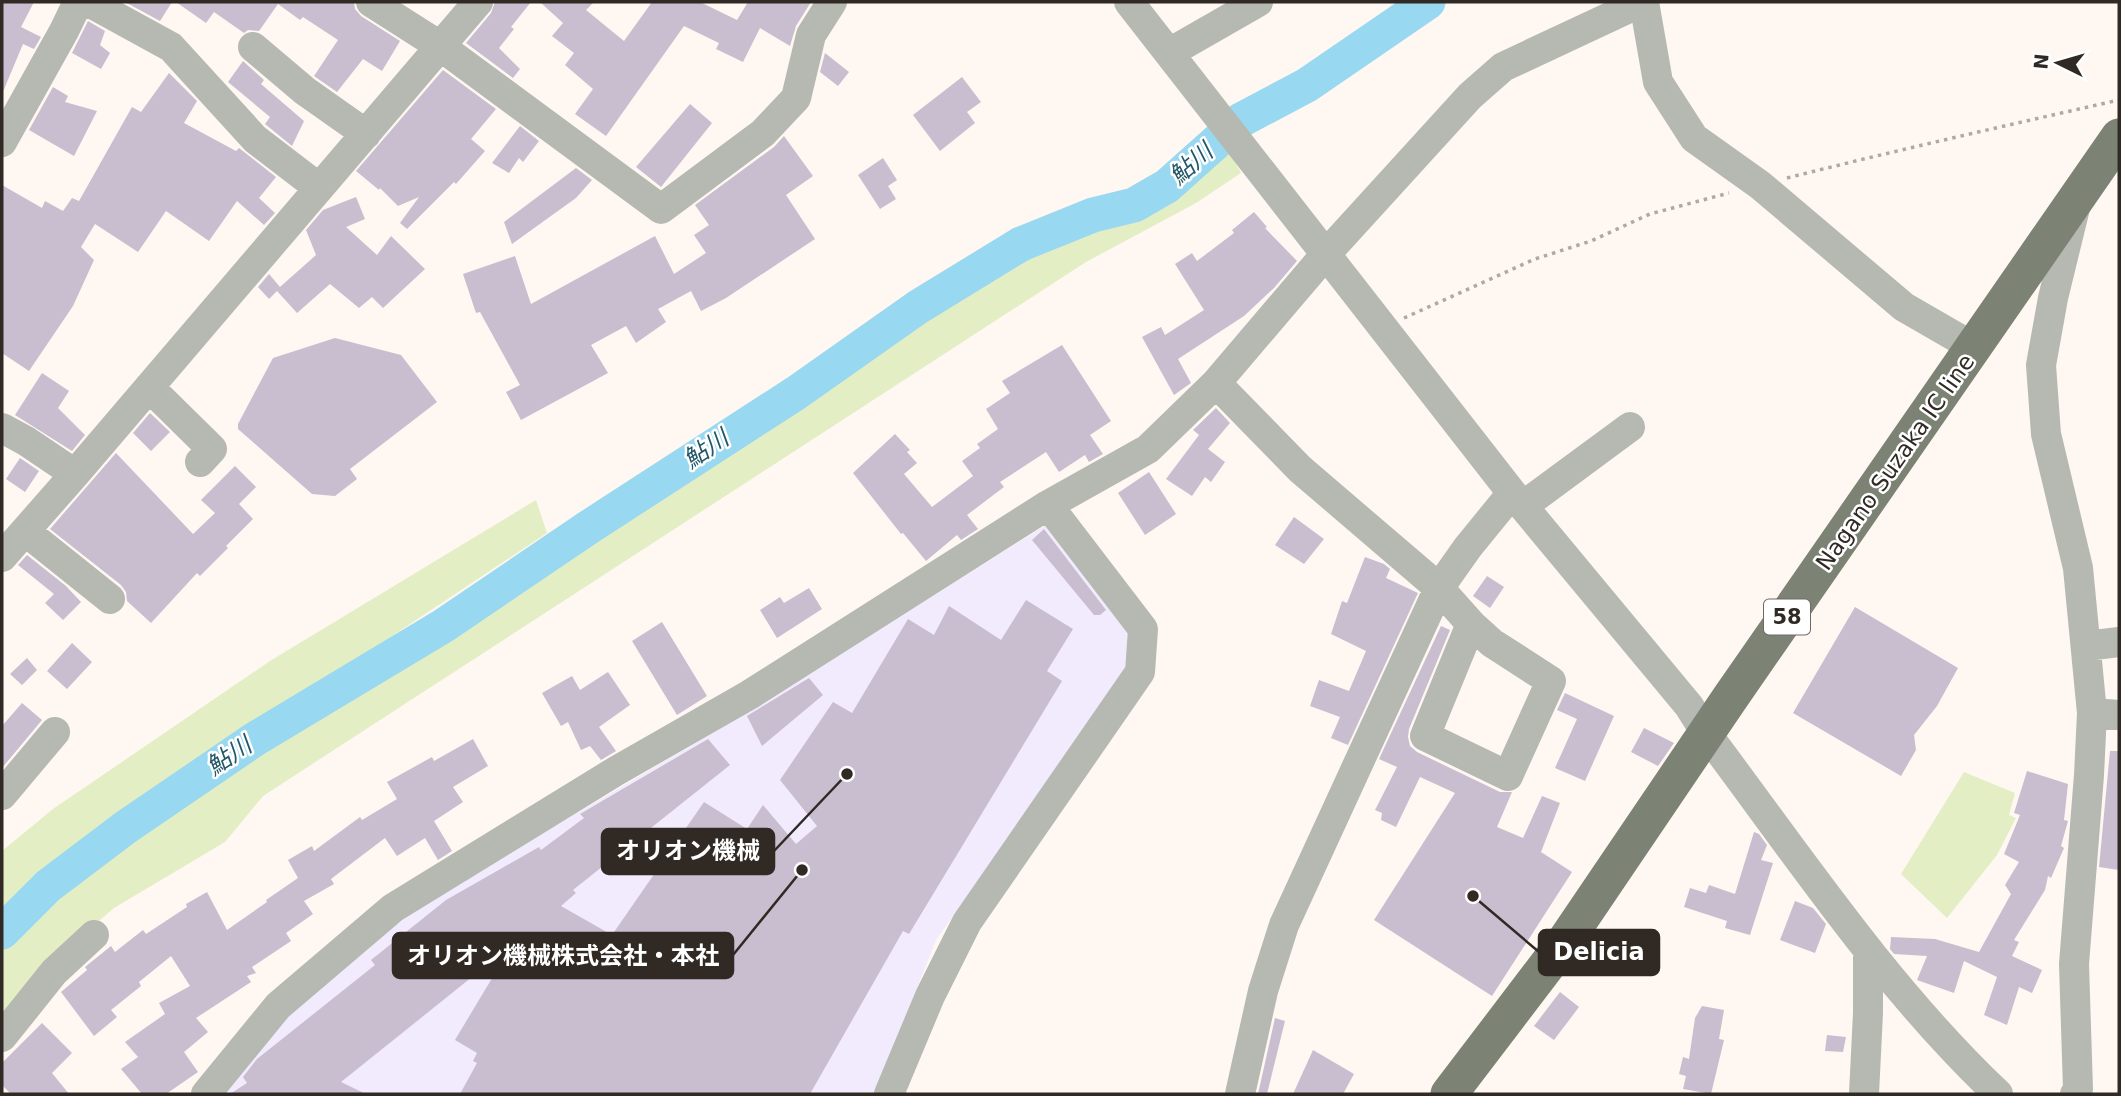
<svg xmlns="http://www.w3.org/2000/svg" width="2121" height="1096" font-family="'DejaVu Sans','Noto Sans JP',sans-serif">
<rect width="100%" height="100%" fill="#fff7f2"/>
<path fill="#f2ebfd" d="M1046,525L1128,628V667L936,940L875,1094H217L235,1068L319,985L426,902L721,728Z"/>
<path fill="#e4eec5" d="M1226,144L1241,173L1196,203L1086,262L263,796L225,842L114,908L59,955L2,1022V946L49,897L148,821L248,754L606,531L1031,248L1111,217L1151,210Z
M536,500L547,533L69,851L13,900L2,915V851L53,809L270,661Z
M1964,772L2015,793L2009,815L2016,818L1997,855L1947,918L1901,874Z"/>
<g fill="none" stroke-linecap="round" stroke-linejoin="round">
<path stroke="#98d8f0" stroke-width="35" d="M2,932L48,886L126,827L255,739L443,626L589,527L796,393L918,307L1021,244L1093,215L1134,205L1167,186L1241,120L1307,85L1428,2"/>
</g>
<path fill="#c8becf" d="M2,2H34L21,27L41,37L34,49L23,44L2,94Z
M125,2H172L160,21Z
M176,2H354L355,9L361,16L400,41L382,71L363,59L337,92L314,76L338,40L303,17L300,20L278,4L259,31L248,30L244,33L214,12L206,23Z
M495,2H531L511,27L514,29L499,48L520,69L513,78L466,43L491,13Z
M540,2H594L586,10L624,41L652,2H700L737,20L748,2H811L796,26L790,46L760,28L743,62L716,49L719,43L684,26L606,136L575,114L593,89L565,65L574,53L552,36L563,23Z
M88,21L105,31L100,45L110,53L101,69L72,53Z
M825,53L849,72L838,86L820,72Z
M243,61L264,80L261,84L304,121L292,146L265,124L270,117L228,82Z
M443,70L496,109L471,139L485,151L456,184L454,182L407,229L400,223L419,197L398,206L380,188L379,190L356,171Z
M169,73L197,101L184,123L236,151L239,148L276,177L259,198L275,213L264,225L237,201L209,241L166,211L138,252L95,224L81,247L94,260L73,306L29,371L2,353V185L42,208L45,201L63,211L72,198L79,201L132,107L141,112Z
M962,77L981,102L967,112L975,123L940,151L913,115Z
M53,87L68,96L65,102L97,111L74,156L29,130Z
M690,104L712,123L661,187L636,167Z
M520,126L539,141L523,162L519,158L509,173L492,163Z
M784,136L813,176L786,195L815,239L726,298L701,311L691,291L658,309L666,322L636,343L626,326L591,345L608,373L521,420L506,392L520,385L480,312L476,313L463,274L515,256L531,304L655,236L674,274L706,253L694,235L709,225L695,205L774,147Z
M883,158L897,180L888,186L896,199L880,209L858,175Z
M576,168L592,180L576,198L512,244L504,222Z
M356,197L365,219L346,227L377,255L391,236L425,269L383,308L372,297L359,308L330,284L297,313L277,291L269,299L258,287L269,274L280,287L316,255L306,230L323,210Z
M1254,212L1267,227L1265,228L1297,261L1274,288L1244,316L1178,359L1191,383L1174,395L1142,337L1161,327L1165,335L1204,310L1175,264L1192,253L1197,261L1234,233L1232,230Z
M335,338L401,355L437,402L350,469L357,479L335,496L312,494L238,429V424L273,358Z
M1062,345L1111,421L1090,435L1103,454L1089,462L1085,455L1059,472L1046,452L1000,482L1004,487L967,515L978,529L961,540L957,535L926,561L903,533L901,534L853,473L895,434L910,450L907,452L917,463L904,474L932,507L973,476L962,461L980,448L977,444L998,429L986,409L1010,393L1002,381Z
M42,373L69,391L58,408L85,435L72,451L15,415Z
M1216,408L1230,423L1208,449L1225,462L1211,482L1205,477L1192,496L1166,479L1199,435L1193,430Z
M150,413L170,432L151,451L133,433Z
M116,453L193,534L215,513L201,500L235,466L256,487L239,504L253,519L226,546L228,548L200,576L197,573L151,623L127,601L126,592L121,585L50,529Z
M20,458L39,471L25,492L6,479Z
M1149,472L1176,514L1145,535L1118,493Z
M1294,517L1324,539L1304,564L1275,545Z
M1044,529L1106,610L1100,615H1094L1032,540Z
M27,555L66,586L81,602L63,620L45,603L54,594L18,565Z
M1365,557L1384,564L1390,569L1386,578L1418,593L1348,745L1331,738L1340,717L1310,706L1319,680L1349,691L1366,651L1331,634L1342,601L1347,603Z
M1487,576L1504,587L1490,608L1473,596Z
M809,588L822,609L777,638L760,610L780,597L784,603Z
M1026,600L1073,629L1047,671L1062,681L909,934L903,931L810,1094H460L477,1063L473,1061L477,1053L455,1040L512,945L341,1082L366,1094H230L247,1083L243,1077L257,1059L375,965L371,960L446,900L539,847L541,850L584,818L580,814L708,739L730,765L573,890L576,893L561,906L612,935L704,802L747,829L763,805L796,844L817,826L780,780L833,702L852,713L908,619L934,635L949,606L1001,640Z
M1855,607L1958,668L1937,706L1914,735L1916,750L1901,776L1793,713Z
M662,622L707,696L677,715L632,641Z
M1441,626L1450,630L1409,729L1408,737L1410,746L1417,752L1500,792H1512L1497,827L1523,838L1542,796L1560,803L1541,852L1572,872L1492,996L1374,920L1455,793L1420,777L1396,827L1381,820L1382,813L1375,810L1397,767L1379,759Z
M72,643L92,662L67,689L47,671Z
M27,658L37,670L22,685L10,674Z
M608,672L630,705L599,727L616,751L601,760L590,746L581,750L568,722L561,726L542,693L572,676L580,690Z
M809,678L823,695L762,746L747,716Z
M1565,693L1614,716L1585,781L1555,768L1577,719L1557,710Z
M22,703L42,720L2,768V726Z
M1644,728L1674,743L1658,766L1631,752Z
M473,739L488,766L453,787L463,802L434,821L452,851L438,860L425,838L397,856L385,838L331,879L334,884L304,901L313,914L286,933L291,941L252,967L256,973L247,976L251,982L196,1018L208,1032L184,1052L198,1072L166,1094H142L121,1069L138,1057L125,1042L165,1014L159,1003L190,986L171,956L139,982L141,986L111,1010L117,1017L94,1036L61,992L87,970L85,967L111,946L115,952L143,930L146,934L187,907L186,904L207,892L227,930L267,902L266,900L298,878L288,860L312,846L314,851L360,817L362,820L397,799L387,782L432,757L434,761Z
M2110,751H2119V870L2099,867Z
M2027,771L2068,784L2064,820L2068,821L2061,846L2064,848L2051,878L2048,876L2045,890L2014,940L2019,942L2012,956L2042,970L2032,993L2019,987L2007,1025L1984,1015L1997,977L1964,961L1954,993L1917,980L1927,956L1894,954L1890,949L1891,937L1935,939L1979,952L2011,894L2005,885L2019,862L2004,854L2020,815L2014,813Z
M1754,832L1759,834L1767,845L1761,860L1773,863L1750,935L1725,928L1727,921L1684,907L1690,888L1706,893L1709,885L1735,894Z
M1795,901L1813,908L1826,924L1815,953L1780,940Z
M1560,992L1579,1007L1554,1040L1534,1026Z
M1702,1006L1724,1010L1719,1039L1724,1040L1711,1094L1683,1089L1686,1076L1679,1074L1683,1057L1689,1059L1695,1018Z
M1275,1018L1285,1021L1267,1094H1258Z
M42,1023L72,1053L52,1073L69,1094H11L2,1085V1063Z
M1827,1035L1846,1037L1843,1052L1825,1051Z
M1313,1050L1354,1074L1343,1094H1293Z"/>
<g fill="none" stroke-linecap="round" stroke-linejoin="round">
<path stroke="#afa8a3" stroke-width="3.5" stroke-dasharray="3.5 5" stroke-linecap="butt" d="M1787,178C1898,150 2008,125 2119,100
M1404,318L1535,259L1591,241L1650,214L1729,193"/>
<path stroke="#b5b9b1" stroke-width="30" d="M89,2L171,47L255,139L319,188
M371,2L440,46L661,209L763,133L796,98L811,35L832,2
M1129,2L1512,493L1689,706L1706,733C1799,857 1886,988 1998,1094
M1644,2L1658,82L1694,138L1760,185L1904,307L1975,348
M253,47L305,91L366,134
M1169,53L1258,2
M2,142L64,31L78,2
M2075,208L2053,298L2041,365L2046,434L2078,568L2092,713L2089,775L2074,964L2078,1089L2075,1094
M1216,383L1300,469L1439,588L1471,624L1492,643L1551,681L1508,776L1425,736L1471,624
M149,387L212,449L200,462
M2,428L26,441L75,474
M1523,506L1630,427
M25,531L110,599
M2,557L75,474L478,2
M2086,646L2119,642
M2092,713L2119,715
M2,795L55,732
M2,1037L54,972L94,935
M206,1094L278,1006L393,908L616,771L749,695L1048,505L1148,449L1216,383L1325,255L1470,96L1503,67L1642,2
M889,1094L930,996L967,922L1140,672L1143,629L1048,505
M1240,1094L1263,991L1284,925L1439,588L1468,547L1512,493
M1864,1094L1868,1013V950"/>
<path stroke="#7c8375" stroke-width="37" d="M1449,1094L1564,943L1730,698L2119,137"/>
</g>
<g text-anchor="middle" stroke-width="5" stroke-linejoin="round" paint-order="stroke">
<rect fill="#fff" stroke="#6e6966" stroke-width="2" x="1764" y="599.5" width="46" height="35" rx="5"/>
<g font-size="21" font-weight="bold" fill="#302924">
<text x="1787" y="624">58</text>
</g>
<g font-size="23" fill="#302924" stroke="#fff">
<text transform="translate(1895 462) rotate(-55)" y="8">Nagano Suzaka IC line</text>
</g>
<g font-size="24" font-style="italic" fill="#245869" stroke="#fff">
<text transform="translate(1191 164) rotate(-41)" y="8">鮎川</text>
<text transform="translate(706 449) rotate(-34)" y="8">鮎川</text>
<text transform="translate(229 756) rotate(-34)" y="8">鮎川</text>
</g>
</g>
<path fill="none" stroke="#302924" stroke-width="2.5" d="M847 774L774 851M1473 896L1539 952M802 870L733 955"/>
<g fill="#302924" stroke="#fff" stroke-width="2.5">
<circle cx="847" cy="774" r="7"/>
<circle cx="1473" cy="896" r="7"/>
<circle cx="802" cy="870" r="7"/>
</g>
<g fill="#302924" stroke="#302924" stroke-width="2.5">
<rect x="602" y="829" width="172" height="45" rx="7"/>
<rect x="1539" y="930" width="120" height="45" rx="7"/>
<rect x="393" y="933" width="340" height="45" rx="7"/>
</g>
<g font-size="24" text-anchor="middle" font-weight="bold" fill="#fff">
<text x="688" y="859">オリオン機械</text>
<text x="1599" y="960">Delicia</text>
<text x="563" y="964">オリオン機械株式会社・本社</text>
</g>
<rect width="2121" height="1096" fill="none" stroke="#302924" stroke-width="7"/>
<g transform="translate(2058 63) rotate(275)" stroke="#ffffff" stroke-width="5" paint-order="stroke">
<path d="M0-5L12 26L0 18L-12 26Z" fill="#302924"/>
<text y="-10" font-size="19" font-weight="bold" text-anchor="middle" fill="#302924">N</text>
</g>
</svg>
